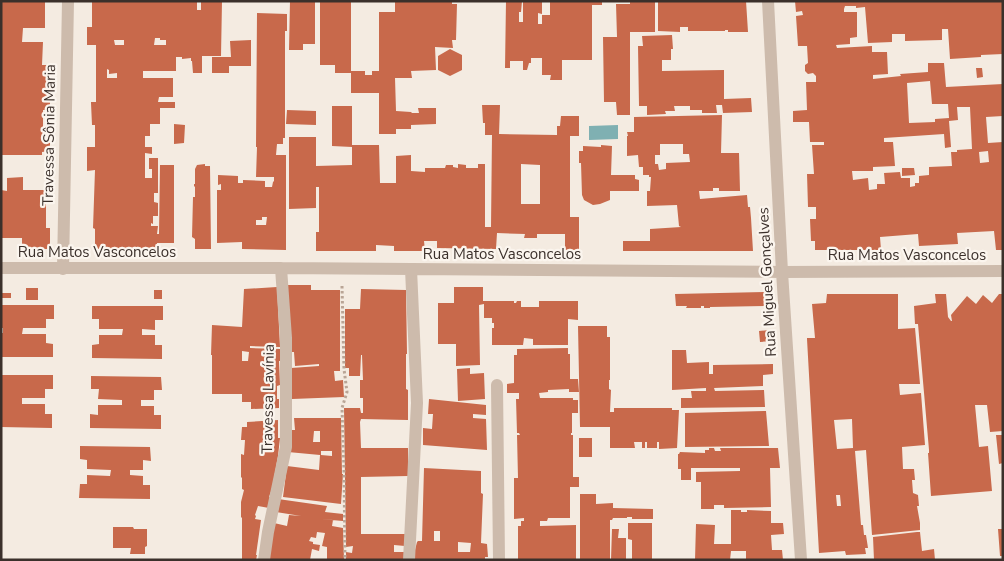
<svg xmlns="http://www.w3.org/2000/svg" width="1004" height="561" font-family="'Nunito Sans',sans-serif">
<rect width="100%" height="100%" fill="#f4ebe1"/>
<path fill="#7fb0b2" d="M618,125V139L589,140V126Z"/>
<path fill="#c8694b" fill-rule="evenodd" d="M1,1H45V28H23L22,42H43L42,65H50V110H43V132H50V151L42,152V155H1Z
M92,1H197V10H201V1H222L221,56H202V73H193L192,61H191V58L182,59V57H176V71H143V78H173V97H159L158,102H175V108H160V124H150V136H145V147H152V154L145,153V178H152V169H149V158H158V193H154V202L158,203V216H153V224L151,223V226H158L157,234H159L160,165H174V243H157V249H95V229L93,228L95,170L87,171V147H95V125H92L91,103V102H96V45H87V27H92ZM155,38H160V40H166V45H154ZM114,40H124V45H115ZM107,69L109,70V74L117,73V78H107Z
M290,1H315V44H303V50H289Z
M320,1H351V71H365V75H372V71H379V12H395V1H452V4H457L456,40H452L453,48L435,47L436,70L411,71L412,78H395L396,111L411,112L412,113H419L418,108H436V124L411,125V129H396V134H379V93H351V73H335V65H320Z
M506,1H522L521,12H519V22H523V1H542V14L538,13V24H542V15H550V1H602V5H592V60H562V80H550L551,75H542V58H531V63H529L527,70H523V61H510V68H505Z
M630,1H655V32H630V115H617L616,102H604L603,37H617L616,4H630Z
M658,1H746L748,32H728V30H725V31H688V27H680V32L658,31Z
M795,1H1003V54L981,55V57L950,59L948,29H942V40L905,41V34H892V42L868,43L865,7L856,8V6H845L844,9V12H857V37L850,38V44L836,45L837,48L872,46V52H887L888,74L873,75V79L901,76L900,74L928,72V63H944L946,87L1003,84V116L986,117L988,143L1003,142V250H996L994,231L957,233L958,244L919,246L918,234L880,237L881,250H815V241H811L810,219H816V207H808L807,174H814L812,145H824V142H810L809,122H793V111L807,110L806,82H816V76L813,73L808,74L805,71V65L808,63L807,46H798L796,16L803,15L802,11L796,12ZM930,81L932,104H948L949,118L935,119V122L909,123L907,83ZM957,107H970L972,149L957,150V152H951L952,166L929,167V175L919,176V183H915V186L910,187V178H901L900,172L884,173L885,184H877V189L869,190L868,178L853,180L852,171H873V167L895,166L893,142H884V138L944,134L945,148L951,147L949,121L958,120ZM988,151L989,162L980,163L979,152Z
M257,13L287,14V31H285V138H283V144H277L276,155H286V250L242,249V242L217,243V190H221V184L218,185V175L238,176V183H243V180L265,181V187H272L273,182L274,181V177H256L257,147H256ZM262,217H267L266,225H256V220H262Z
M672,35L673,49H671V60H662V71L724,70V99L751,98L752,112L723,113L722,105H716L717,113H702V110H690V106H674L675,111H665L666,114L647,115V106H639L638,46H643L642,36Z
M251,40V66H229V73H212V57H231L230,41Z
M450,49L462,55V70L450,76L438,70V56Z
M976,68H982L983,77L977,78Z
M482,105H500L499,134L557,135V126H560L561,116H579V136H570V217H579V250H565V234H537V238H524L525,234L497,233L496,249L437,248V241H424L425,251H394V246L376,245V251H316V232H319V187H316V208L289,209V137H316V166L352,165V147L332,146V106H352V145H379L380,183H396V156L411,155V171L425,172V168H445L446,165H453V167L458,168V164L466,165V168H478V164H485V227H491L492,135H485V123H483ZM521,164L540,165V204H521Z
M287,110L316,111V125L286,124Z
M722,115L721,153H739L740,191H719V188H713V191H699L700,199L747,195L748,207H750L751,218L753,251H623V241H650V229L681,227L679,226L677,205L647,206V191H650L651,177H649V175H643V167H639L638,155L627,156V136H628L627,132H634V117ZM660,144H683V154H689L690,162L666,163V169L659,170L658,164H655V155H660Z
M174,124L185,125L184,143L174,144Z
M601,145L612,146L611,175H635V179L639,180V191H610V200L600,204L593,205L584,200L582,195L581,163H579V151H583V146L601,147Z
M205,164V166H210L211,249H195V239L192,237L193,197H195V187L194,186V184H195V169L197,165Z
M902,168H914L915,175L902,176Z
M23,177V190H44V188H50L51,197H46V228H50V249H22V238H1V190L7,191V178Z
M287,285H311V290H340V371H334L335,381L343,380L344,397L292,399L291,368L319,366V364L295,366L294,352H290Z
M277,287L280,347L250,346V348L280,349L281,361H279L280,385L277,386V399H279V408L251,409V402H242V394H212V355H211L212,325L242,327L244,289ZM242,351L249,352L248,361H242Z
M454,287H483V301H514V303H516L517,301H521V307H539V301H578V320L568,319V345H533V339L524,338L523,345H492V328H494V323H492V318H484V304L479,305L480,365L456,366V344H438V303H454Z
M26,288H38V300H26Z
M361,289L406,290L407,354H406V389L408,390V420L361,419L360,422L361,448H408V476L361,477V534H406L405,546L394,545V552H405V560H346V552L352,553L353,546L346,547L344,408H360L361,413H363V398H360V380H363L362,355H361L360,376H349V368H345V309H360Z
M154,290H162V299H154Z
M765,292L766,306L710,307V308H704V306H701V308H686L687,306H676L675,294Z
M1,293H11V298H1Z
M827,294H898V329L915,328L920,384H899L900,395L921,393L925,445L902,447L903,469H914L915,480H912L913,493L918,495L919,506H917L920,523V530L872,535L866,450L855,451L861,525H863L864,535H866L868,548H865L866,554L846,555L845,551L819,553L807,339V338H815L812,304L826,303ZM852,419L853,448L837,449L834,420ZM836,495H840L841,506H837Z
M935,294H946L948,317L951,321H952L951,315L967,296L976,304L983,295L992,303L999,294H1003V431L990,432L987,405H975L979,447L988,446L992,491L931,496L928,453H929V450L918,324H915L914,306L936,303Z
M1,305H54V319H46V328H23L22,334H46V343L53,344V357H1V333H3V328H1Z
M92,306H163V320H155V330L142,329V335H155V345H162V359L92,358V345L99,344V335H122L123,329H99V319H92Z
M578,326H607V337H610V380H609V389L611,390L610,412H614V408H672V410H679L677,448L659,449V442H657V448H647V442H645V448H642V442H634L635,448H610V427H580Z
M770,330L771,341L760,342L759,331Z
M568,348V354H570V379H578L579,392H569V389L548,390V392L539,393L540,398H573V400H578V413H572V433H571V435H573V477H579V487H570V518H548L547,521H540V526L576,525V560H518V526H521V521H524V518L514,519V478H518L517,435H520L519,433H517L516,399H519V393H507V384L514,383V355H517V349Z
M672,350H686L687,363L709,362V374H713V365L773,364V374L763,375V386L714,388L715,391L764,390L765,407L681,408V398H692L691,391H706V388L672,390Z
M470,368V374L484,373L485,399L458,401L457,369Z
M1,375H53V389H45V398H22V404H45V414H52V428L1,427Z
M91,376L161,377L162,390H154V400H141V406H154V415H161V429L90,428V414L98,415V405H122V400L98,399L99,389H91Z
M429,399L486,405V415L473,414V418L486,419L487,450L423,445V428L432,429L433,414H428Z
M766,411L769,446L685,447V413Z
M294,418H341L342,474H343L341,504L283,497L287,466L319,470L320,455L288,452L292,430H295ZM314,431H320V442H313ZM321,451H332V456L321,455Z
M278,420V438H280L278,456L272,489L269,497L272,498L269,508L258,506L255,515L256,516L255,519L261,520L256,555H257L256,560H242V518L241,517V502L244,490L242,489V478L241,477V454L244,455L245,440H241L242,427H247V422Z
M996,435H1003V463L999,464Z
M579,438H592V457H579Z
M80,446L150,447L151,461L143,460V470H130V475L143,476V485H150V499L79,498L80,484H87V475L110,476L111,470L87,469V460L80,459Z
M709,448H714L715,451H721L720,448H778L780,468H770L771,507L724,508V505H714V509H701V482H696V472L740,471V468H691V480H681V469H678V454H679L680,452L705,453V450H709Z
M424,468L481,471V493L483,494L481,543L487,544L488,557H485V560H413L414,554L417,542L418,541H422ZM434,531H440V541H434ZM458,542L471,543L470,552H458Z
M580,494H596V504L613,503V508L653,509V519H632V517H627V518H613L612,520H610V560H580Z
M278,499L327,506L325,512L343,514V521L320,519L333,520L332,526L343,528L344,560H327V547L322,546L325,533L317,532L316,538L311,537L309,541L313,542V544L320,545L319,551L312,549L310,560H267L274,523L287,526L289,515L301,516L276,512Z
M731,510H741V512H747V510L771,511V523H783L784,534L771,535L772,550H782L783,560H746V551H731L730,560H695L696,524L715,525L714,544H731Z
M628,523H652V560H632V540L628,539Z
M113,527H133L134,529H147V546L145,547V554H130L131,548H113Z
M612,529H619L618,538H626V560H611Z
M998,529H1003V556H1000Z
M917,532H920L922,551L934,549L935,560H874L873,537Z"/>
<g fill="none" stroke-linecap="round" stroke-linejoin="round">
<path stroke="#b9a596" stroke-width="3" stroke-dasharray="2.5 2.5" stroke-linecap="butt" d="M342,286L344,369L347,392L342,408L344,470L345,560"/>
<path stroke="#cdbbac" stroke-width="12" d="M768,1L782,272L801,560
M1,268H281L782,272L1003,271
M63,269L68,1
M497,385L499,560
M264,560L268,532L286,447V338L281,268
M409,560L417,403L411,269"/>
</g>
<g text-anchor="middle" stroke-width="4.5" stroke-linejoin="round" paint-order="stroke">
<g font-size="15" fill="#3b302b" stroke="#fbf5ee">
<text transform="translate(49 135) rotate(-89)" y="5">Travessa Sônia Maria</text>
<text x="97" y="257">Rua Matos Vasconcelos</text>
<text x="502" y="259">Rua Matos Vasconcelos</text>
<text x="907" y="260">Rua Matos Vasconcelos</text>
<text transform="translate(767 282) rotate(-93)" y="5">Rua Miguel Gonçalves</text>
<text transform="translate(268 399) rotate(-89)" y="5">Travessa Lavínia</text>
</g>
</g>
<rect width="1004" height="561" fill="none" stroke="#3b302b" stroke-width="5"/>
</svg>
